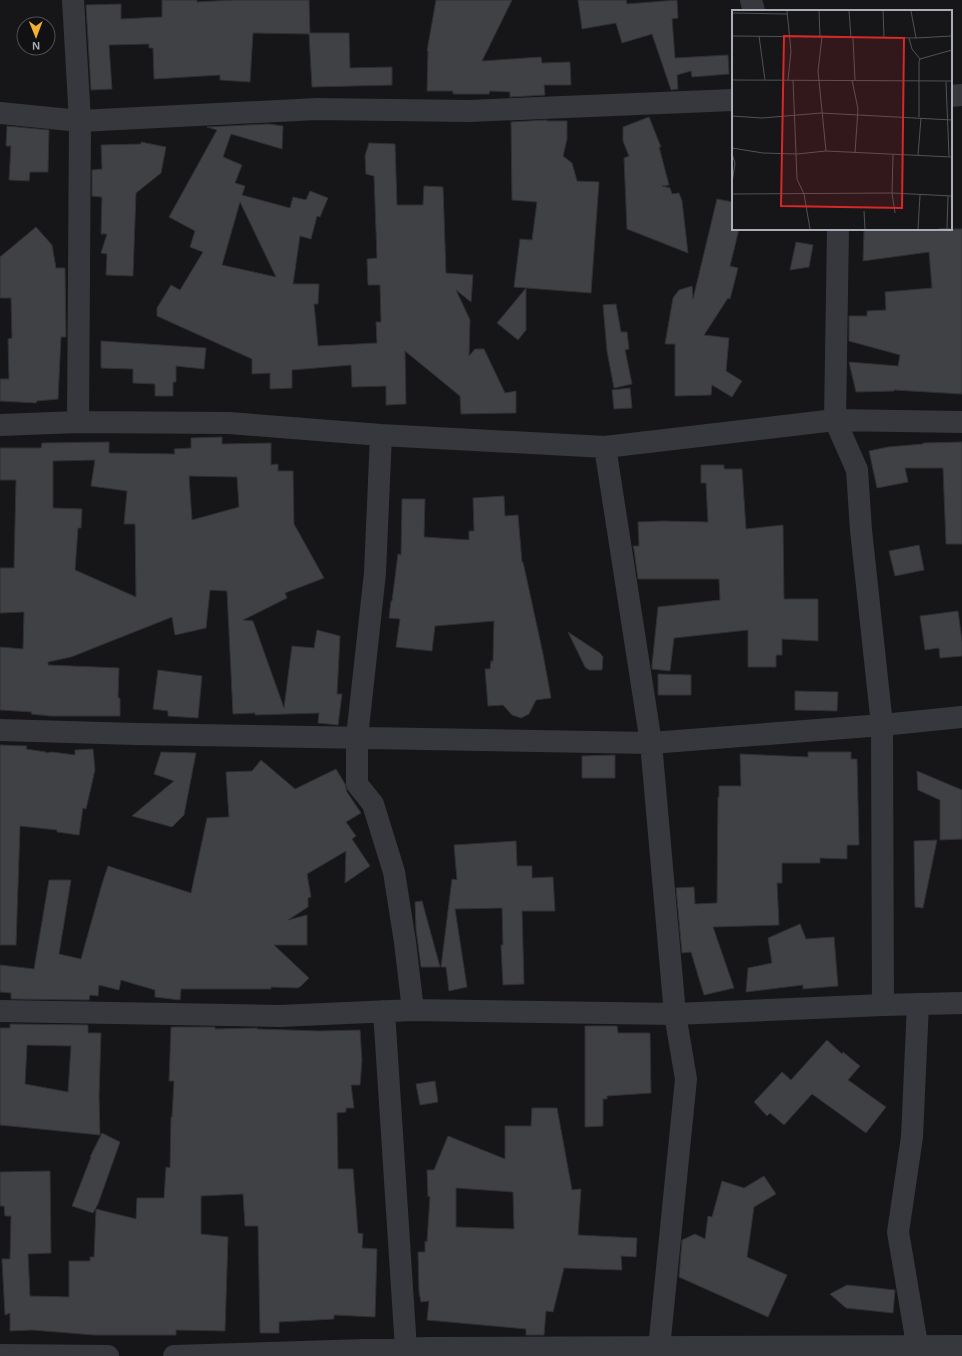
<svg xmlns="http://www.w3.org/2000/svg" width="962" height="1356" font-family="Helvetica,sans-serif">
<rect width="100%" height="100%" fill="#161618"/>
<path fill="#404145" stroke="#303034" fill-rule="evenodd" d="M162,0H197V2L234,0H309L310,33H349L350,68L392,67V85L312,87L309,34L253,33L250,82L220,80V75L154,79L153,48H149V44L109,45L112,89L91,90L86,5L121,4V19L162,17Z
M436,0H512L482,61L541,57L542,63L570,62L571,85H544L545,95L510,97V92L490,91L489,94H453V91H427L428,51H427Z
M578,0H626L627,4L677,0L678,18L672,19L675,58L728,55L729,74L692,77L691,71L677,75L678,89L671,90L652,34L622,43L616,23L582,29Z
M649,117L661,147H659L669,185L662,186L670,188L672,194L679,193L682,201L688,253L627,229L624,158L629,156L623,141V127Z
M547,120V121H567V139L563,156L572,163L577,181L599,182L591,293L514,287L520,239L532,240L537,202L512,200L511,122Z
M268,124L283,126L282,149L231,134L223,157L242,165L235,183L245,186L242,195L290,208L293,197L306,200L310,191L328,198L320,217L317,216L311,239L300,236L293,284H319L318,304H314L318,346L377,343L376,322H381L380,285H368L367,259L377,258L374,176L366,174L365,156L369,143L395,144L397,205H423L424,186L443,187L446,273L473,275L471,302L456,290L470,320L469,356L475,349H484L505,393L516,391V413L461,414L460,396L405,351L406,404L386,405V386L352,387L351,365L292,370V388L270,389V373L252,374V359L157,316V308L171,285L180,290L203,252L190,247L195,231L169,217L217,130L207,127ZM240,202L276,277L222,265Z
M7,126L49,130L48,172H30L29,181L9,180L11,146H6Z
M141,142L166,147L161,173L136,193L133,276L106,275L107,254L101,253L107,234H101L102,197L92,196V170L102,169L101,145L141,144Z
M717,199L733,202V229H739L730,266L738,268L730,299L728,298L704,335L729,338L726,371L742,381L732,397L712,385L711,395L675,396V344H665L673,298L679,290L692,286L693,299Z
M36,227L52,245L56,268H65L66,337H61L58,399L37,401L36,403L0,401V379H9L8,339L12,338L11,298H0V257Z
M864,229H962V394L894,390V391L856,392L849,362L898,366L900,355L849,341V316H867V311L886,310L885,292L932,288L929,252L863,261Z
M796,242L813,245L809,267L790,270Z
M526,288V330L518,340L497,323Z
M616,304L621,332H627L629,349L625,350L632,384L614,388L607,351L603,305Z
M101,341L206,348L204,369L176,366V382H173V396H155V384L133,383V369L101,368Z
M630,388L632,408L614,409L612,390Z
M222,437V444L271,443V465L278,464V471H293L294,524L324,578L285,593L287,598L243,620L253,621L284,708L292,646L314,648L317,630L340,636L337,694H342L338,725L318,723L319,713L255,715V713L233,714L227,591L210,590L206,628L175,635L172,617L71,657L48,662V665L119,668L118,698H120V716H50L31,714L32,712L0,710V647L23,649L24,612L0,613V568H14L16,480H0V448H41L42,443L109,442V453L175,454L174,449L191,448V438ZM95,460L91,486L127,491L124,524H135L136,597L75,570L78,528H81L82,509L53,508V461ZM189,476L237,477L239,507L192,520Z
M962,442V544H946L943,468H905L908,482L877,488L869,451L888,447L923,444V443Z
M701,465H724V469H742L746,529L783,525L784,599H818V641L782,639V655H776V667H748V630L674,638L670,671L652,669V665L658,607L720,600L719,579H638L634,550L633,546H639L638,522L663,521L708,522L706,483H701Z
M504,496L505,516L518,515L522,562H523L543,654L551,698L536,700L529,714L521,718L512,715L503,705L488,706L485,669H490L491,661H493L494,621L435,626L432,651L396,647L400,619L389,618L391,601H392L398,554L401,555L402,499H425L424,537L469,540V531H474L473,498Z
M919,545L924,570L895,576L889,551Z
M958,611L962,641V656L940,658L939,648L925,650L920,616Z
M568,632L600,653L603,657L602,670H589L585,667Z
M158,670L202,676L198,718L168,716V711L153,709Z
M658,674L691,675V695H658Z
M795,691L838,692L837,711L795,710Z
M0,745L27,746L26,749L46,752V753L52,752L75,755V750L93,749L95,770L86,809L83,808L79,835L57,832V830L20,826L16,945H0Z
M161,752L196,753L184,815L172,827L132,816L174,781L154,774Z
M808,752H851V759H857L859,845H847V859L820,858V863H782V883H777L779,925L713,927L734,988L704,995L691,952L682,953L676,888L694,887L695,904L717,903L718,797H719V786H741L740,754L808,757Z
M615,755V778H582V756Z
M261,760L295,789L336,769L345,784L347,792L361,813L346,822L356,836L352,839L370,866L345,883L346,851L307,874L311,897L308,898V907L288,920L307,915V945H274L309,978L301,986L298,988L271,987V989H181L180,1000L155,997V990L121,980L119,990L99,985L98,996L90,995L89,1000L11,999V993L0,992V965L34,969L49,880H71L59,954L81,959L102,884L108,866L191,893L207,818L229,817L226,772L252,771Z
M917,771L962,790V839L940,840V800L918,790Z
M937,840L923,908L915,907L914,841Z
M516,841L517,866H532V878L553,877L555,911H522L524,984L503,985L501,945H503L502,908L455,909L467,987L449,991L446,967H441L452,879L457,880L454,845Z
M422,901L440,967H421L416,929L415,902Z
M800,924L806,939L834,937L838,986L803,989V985L746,992L748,968L772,963L768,938Z
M10,1024L88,1025V1033H101L99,1096L100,1135L0,1125V1028H10ZM27,1045L71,1046L68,1092L25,1084Z
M585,1026H617L618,1033H650L651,1093L607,1096V1099H603V1126L585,1127Z
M171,1027H215V1029L257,1028V1029L320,1031L360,1030L362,1061L360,1085H351L354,1108H346V1112L337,1113L338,1169H353L358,1233L363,1234L362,1248L377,1249L375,1317L334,1315V1319L279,1322V1333H260L258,1226H245L243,1194L201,1196V1234L228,1237L225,1331L176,1330V1335H94L32,1330L10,1331V1313L5,1315L2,1259H10L11,1216H5L4,1206H0V1172L50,1171L51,1253L28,1254L30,1296L69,1297V1261H90V1257H94L96,1209L136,1219L137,1198H164L166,1167L170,1168L171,1117H172L174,1081H169Z
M827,1040L842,1054L843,1052L860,1066L848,1080L886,1107L866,1133L812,1094L784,1125L770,1113L767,1116L754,1102L782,1072L791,1080Z
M435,1081L438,1102L420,1105L416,1084Z
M532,1108H557L572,1190L581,1189L578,1235L637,1238L636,1257L621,1256L622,1270L564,1268L553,1312L546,1311L544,1335H526V1329L427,1320L429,1301L421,1302L419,1292L418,1252H425V1241L427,1242L430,1196L428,1197L427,1170H434L448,1136L505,1159V1126H531ZM456,1188L513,1192L514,1229L456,1227Z
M102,1133L120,1142L98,1204L93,1213L72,1206L91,1157H90Z
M764,1176L776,1194L754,1207L747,1257L787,1275L768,1317L679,1277L682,1240L695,1234L705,1239L708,1216L712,1217L722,1181L744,1188Z
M847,1285L895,1290L893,1313L846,1308L830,1294Z"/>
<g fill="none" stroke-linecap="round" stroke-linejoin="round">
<path stroke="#37383d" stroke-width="22" d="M73,0L80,121L78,422
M751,0L754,11
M951,96L962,95
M0,113L80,121L317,109L469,111L733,100
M838,229L835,420L857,470L861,530L882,725L883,1005
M0,425L78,422L229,423L381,435L605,447L835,420L962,422
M381,435L375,573L357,737V784L373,804L394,872L405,942L413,1010
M605,447L651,743L675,1014L686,1079L659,1348
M0,730L136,734L651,743L882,725L962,717
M918,1004L912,1137L898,1232L919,1356
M0,1011L280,1016L413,1010L675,1014L883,1005L962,1003
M384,1011L406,1349
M0,1355L108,1356
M174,1356L428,1348L962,1346"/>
</g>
<g transform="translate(732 10)">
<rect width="220" height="220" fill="#161618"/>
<path fill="none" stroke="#505258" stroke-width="1" d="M55,1L59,41L56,70M87,1L88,27M117,1L119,28M151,1L152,27M179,1L184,28M0,3L55,4M0,26L184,28L220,26M27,26L33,70M90,27L86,61L94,141M121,28L123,70M177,28L180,39L188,49M0,70L220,71M61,70L65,169L72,184L78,219M120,70L126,99L123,143M214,72L217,146M0,106L30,108L89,103L220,110M187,107V52L188,49L220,40M0,138L31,143L65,144L94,141L220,147M0,144L3,153L0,173M161,145L160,183L163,203M186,145L189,108M0,184L160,183L220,186M132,201L133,219M186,219L188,185M207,219H220M215,219L216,186"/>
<path fill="#d62828" fill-opacity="0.15" stroke="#d62828" stroke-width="2" d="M52,26L172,28L170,198L49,196Z"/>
<rect width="220" height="220" fill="none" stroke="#a8adb8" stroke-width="2"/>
</g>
<g transform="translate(36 36) rotate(179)"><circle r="19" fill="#111113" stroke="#4d4f55"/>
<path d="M0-3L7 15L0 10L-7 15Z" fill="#f2b134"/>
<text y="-6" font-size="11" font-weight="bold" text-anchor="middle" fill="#a8adb8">N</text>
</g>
</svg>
